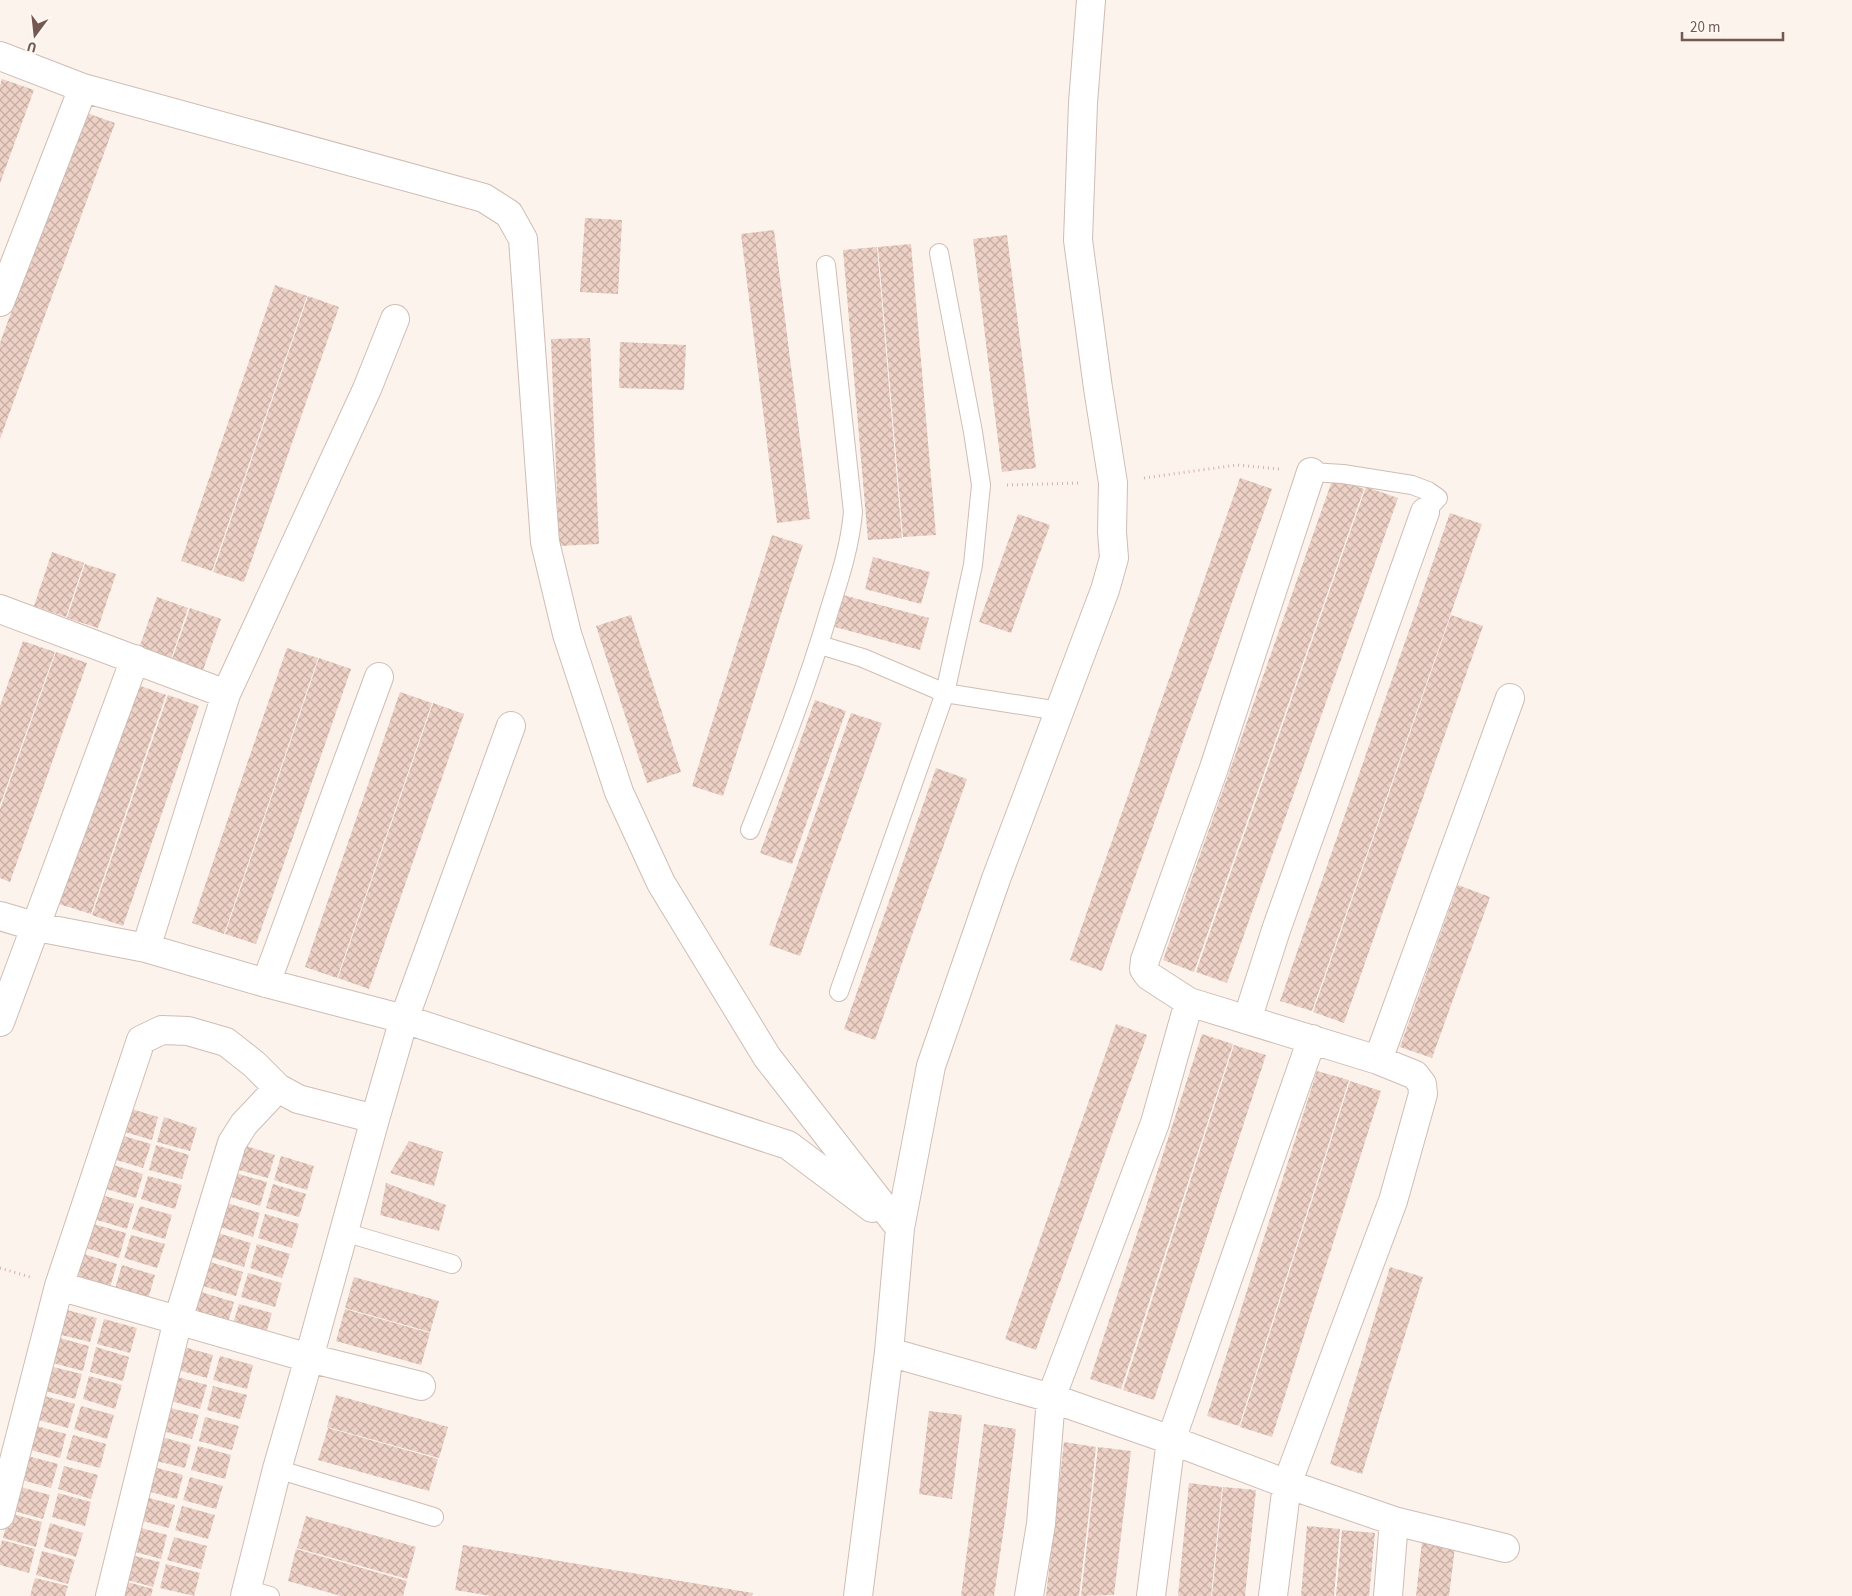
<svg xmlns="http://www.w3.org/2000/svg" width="1852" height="1596" font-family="'Source Sans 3',sans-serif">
<defs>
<pattern id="building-cross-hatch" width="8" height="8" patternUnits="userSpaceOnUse" patternTransform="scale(1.25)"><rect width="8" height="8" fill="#eed1c6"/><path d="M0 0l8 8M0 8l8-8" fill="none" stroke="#c5ada3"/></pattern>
</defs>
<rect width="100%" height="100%" fill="#fbf3ec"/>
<path fill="url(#building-cross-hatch)" d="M2,79L34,90L0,183V85Z
M84,112L115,123L0,439V343Z
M585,218L622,220L618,294L580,292Z
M774,230L810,519L777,523L741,234Z
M1007,235L1036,468L1002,472L973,239Z
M911,244L936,535L903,537L878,247Z
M877,247L902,538L868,540L843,250Z
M275,285L307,296L212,571L181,561Z
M308,296L339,307L244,582L213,572Z
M590,338L599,544L559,546L551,339Z
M620,342L686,345L684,390L619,388Z
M1240,478L1272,489L1102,971L1070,960Z
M1333,478L1364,489L1194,972L1163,960Z
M1366,487L1398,498L1227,983L1196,972Z
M1450,513L1482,524L1312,1011L1280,1001Z
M1018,514L1050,525L1011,633L979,622Z
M772,535L803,545L723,796L692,786Z
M52,552L84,563L66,617L34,606Z
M873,557L930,572L921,604L865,589Z
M85,564L116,574L98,628L67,618Z
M843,595L929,618L920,650L835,627Z
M157,597L188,608L170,662L138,651Z
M190,608L221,619L202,673L171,662Z
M631,615L681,772L647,783L596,626Z
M1451,615L1483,626L1344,1023L1313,1012Z
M23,641L55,652L0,805V706Z
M287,648L318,658L224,934L192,923Z
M56,652L87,663L10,882L0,878V809Z
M319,658L351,669L256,944L225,934Z
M135,684L166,695L91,914L59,904Z
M400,692L432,703L337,978L305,967Z
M168,695L199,706L123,926L92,915Z
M815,700L846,711L792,864L760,853Z
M433,703L464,714L369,989L338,978Z
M851,713L882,723L800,956L769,945Z
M936,768L967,779L875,1040L844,1029Z
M1458,885L1490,897L1432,1058L1400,1047Z
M1116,1024L1147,1035L1036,1350L1005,1339Z
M1202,1034L1233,1044L1121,1389L1090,1379Z
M1234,1045L1266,1055L1154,1400L1123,1390Z
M1317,1071L1349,1080L1239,1426L1207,1416Z
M1350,1081L1381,1091L1272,1437L1240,1427Z
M125,1107L158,1117L152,1140L118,1130Z
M164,1117L197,1128L190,1151L157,1142Z
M117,1134L151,1144L143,1168L110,1158Z
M409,1141L443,1152L434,1186L390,1173Z
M156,1145L189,1155L182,1179L149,1170Z
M243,1145L275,1155L268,1178L235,1169Z
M281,1156L314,1166L307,1190L274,1180Z
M110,1164L143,1174L136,1198L103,1188Z
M235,1173L267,1182L260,1206L227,1196Z
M148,1176L182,1185L175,1209L141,1199Z
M386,1183L446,1205L439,1231L380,1215Z
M273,1184L306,1194L299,1217L266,1208Z
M101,1195L134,1204L127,1229L94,1219Z
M227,1203L260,1213L253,1237L220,1227Z
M140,1206L172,1215L165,1239L132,1229Z
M265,1214L299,1224L292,1248L258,1238Z
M93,1224L126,1233L119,1258L86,1248Z
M218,1233L251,1243L244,1267L211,1257Z
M131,1235L165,1244L157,1268L124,1258Z
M257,1244L290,1254L282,1278L250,1268Z
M84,1254L117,1264L110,1287L76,1278Z
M210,1262L243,1272L236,1296L203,1286Z
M122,1265L155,1275L148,1299L115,1289Z
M1390,1267L1423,1277L1362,1474L1330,1464Z
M248,1273L282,1283L275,1307L241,1297Z
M354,1277L439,1301L430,1332L345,1308Z
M201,1292L234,1302L227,1326L194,1316Z
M239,1304L272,1313L265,1337L232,1327Z
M63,1309L97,1318L90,1342L57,1334Z
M345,1309L430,1333L421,1365L336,1341Z
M104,1319L137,1328L130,1353L97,1344Z
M56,1337L89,1346L83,1371L49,1362Z
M180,1346L213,1355L207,1378L174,1369Z
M96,1347L129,1357L123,1381L90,1372Z
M220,1356L253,1365L247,1389L213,1380Z
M49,1366L82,1374L75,1399L42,1390Z
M89,1376L122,1385L115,1409L83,1399Z
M174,1376L207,1385L200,1409L167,1400Z
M213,1386L247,1395L240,1419L207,1410Z
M41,1395L75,1404L68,1428L35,1419Z
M336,1395L448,1427L439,1458L327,1427Z
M81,1406L114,1415L107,1439L74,1429Z
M166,1407L199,1415L192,1439L159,1430Z
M929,1411L962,1415L952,1499L919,1494Z
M205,1417L239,1426L232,1450L199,1441Z
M984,1424L1016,1429L1006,1513L994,1596H961Z
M33,1425L66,1434L60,1458L27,1449Z
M328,1428L438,1459L429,1491L318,1460Z
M73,1435L106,1444L100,1468L66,1459Z
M158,1436L191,1445L185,1468L152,1460Z
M1064,1442L1096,1447L1090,1504L1079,1596H1046Z
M198,1446L231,1455L225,1479L191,1470Z
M1098,1447L1131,1451L1114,1595L1081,1596Z
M24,1455L58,1464L51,1488L18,1479Z
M64,1466L98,1475L91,1499L58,1489Z
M150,1466L183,1475L177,1499L143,1490Z
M190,1477L223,1486L216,1509L183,1500Z
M1189,1483L1222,1487L1211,1596H1178Z
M17,1486L50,1495L43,1519L10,1510Z
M1223,1487L1256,1490L1245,1596H1212Z
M58,1493L91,1502L85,1526L52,1517Z
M142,1496L175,1505L169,1528L135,1519Z
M182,1506L215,1515L208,1539L175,1530Z
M9,1513L42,1522L36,1547L3,1538Z
M306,1516L416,1547L407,1579L297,1548Z
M50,1523L83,1533L76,1557L44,1547Z
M134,1526L167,1535L161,1559L128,1550Z
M1307,1526L1340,1529L1334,1596H1301Z
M1342,1530L1375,1533L1369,1596H1336Z
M174,1537L207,1546L201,1569L167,1560Z
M2,1540L35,1549L29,1573L0,1565V1548Z
M1422,1542L1455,1547L1449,1596H1416Z
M463,1545L753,1593L752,1596H491L455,1590Z
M296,1549L407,1581L403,1596H341L288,1581Z
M42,1551L75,1560L68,1584L36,1575Z
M127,1554L160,1562L153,1587L120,1578Z
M166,1564L200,1573L194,1596L160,1588Z
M35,1578L68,1586L65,1596H30Z
M120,1580L153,1589L151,1596H116Z"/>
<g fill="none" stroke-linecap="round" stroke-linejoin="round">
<g stroke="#cfbdb5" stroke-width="20">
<path id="service" d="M1311,472L1343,474L1412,485L1428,491L1438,498L1425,512
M820,645L863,658L945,693L1059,711
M750,830C779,757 808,684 830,608C840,577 850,546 853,512L826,265
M839,992L945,693L973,565L981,485L973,432L939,253
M344,1232L452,1264
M277,1469L434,1517
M246,1589L270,1596"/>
</g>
<g stroke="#cfbdb5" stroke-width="30">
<path id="minor" d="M0,56L83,88L484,198L509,214L523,239L545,542L567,634L619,792L661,883L767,1057L900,1228
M0,302L83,88
M0,609L226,694
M0,916L37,927L146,948L266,983L404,1019L788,1145L872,1208
M146,948L226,694L367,389L395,319
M266,983L379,677
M1189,1002L1149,976L1144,969L1145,960L1214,768L1311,472
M1247,1020L1276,930L1425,512
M0,1022L135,659
M1378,1060L1510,698
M59,1286L309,1358L277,1469L245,1596
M889,1352L1051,1398L1171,1440L1287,1484L1394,1521L1505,1548
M421,1386L309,1358L375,1119L404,1019L511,726
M0,1515L59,1286L141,1040L162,1030L188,1031L226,1042L254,1064L278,1088L298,1099L375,1119
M110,1596L178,1320L232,1143L244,1124L278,1088
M858,1596L889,1352L900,1228L931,1066L996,879L1105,590L1114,558L1112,532L1113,483L1098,388L1078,240L1083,103L1091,0
M1029,1596L1041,1524L1051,1398L1155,1123L1189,1002L1378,1060L1415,1075L1422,1084L1423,1094L1393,1201L1287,1484L1273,1596
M1151,1596L1171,1440L1312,1039
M1388,1596L1394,1521"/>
</g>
<path stroke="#d3b4a9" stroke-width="3" stroke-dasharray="1 4" stroke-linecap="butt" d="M1144,478L1237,465L1279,469
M1007,485L1081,483
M0,1268L30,1277"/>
<use href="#service" stroke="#fff" stroke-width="18"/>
<use href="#minor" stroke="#fff" stroke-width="28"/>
</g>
<g transform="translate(35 35) rotate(195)" stroke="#fef8f3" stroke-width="4" paint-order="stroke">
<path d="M0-4L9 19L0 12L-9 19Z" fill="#755951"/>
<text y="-8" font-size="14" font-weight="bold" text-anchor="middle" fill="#755951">U</text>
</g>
<path d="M1682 32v8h101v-8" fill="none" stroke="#755951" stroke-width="2.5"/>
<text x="1690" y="32" font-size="15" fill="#755951" stroke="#fef8f3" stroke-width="4" paint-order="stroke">20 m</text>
</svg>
